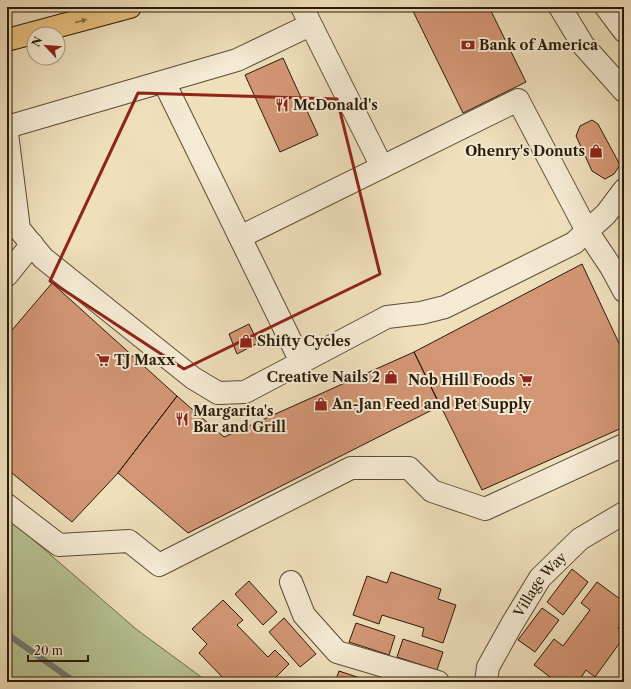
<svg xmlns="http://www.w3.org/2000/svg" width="631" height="689" font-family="'Libre Caslon Text',serif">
<rect width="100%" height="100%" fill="#efdfbb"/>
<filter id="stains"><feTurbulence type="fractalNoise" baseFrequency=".005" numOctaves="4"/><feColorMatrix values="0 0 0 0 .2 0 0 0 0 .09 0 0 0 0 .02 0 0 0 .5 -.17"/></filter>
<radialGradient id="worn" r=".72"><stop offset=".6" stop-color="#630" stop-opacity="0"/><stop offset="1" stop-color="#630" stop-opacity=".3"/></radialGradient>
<path fill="#b6c292" stroke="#706e4e" d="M7,517L136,629L208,682H7Z"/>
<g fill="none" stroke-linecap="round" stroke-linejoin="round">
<path stroke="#707a74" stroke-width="6" d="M7,634L75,682"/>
</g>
<path fill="#d39675" stroke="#2a1b09" d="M411,7H489L526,82L463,113Z
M283,58L318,135L280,152L245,75Z
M592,120L598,124L620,165L614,174L605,179L592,171L576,136L580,126Z
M582,264L624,354V427L482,490L414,352Z
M52,283L177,396L118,473L72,522L7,469V336Z
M249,324L258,343L237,354L229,334Z
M414,352L440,406L188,533L118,473L177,396L224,437Z
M572,569L588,582L563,615L547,602Z
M391,572L441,589L438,599L456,605L443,643L422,636L424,628L382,615L379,624L353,615L367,576L387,583Z
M249,581L277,612L263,625L235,594Z
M597,582L624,602V619L618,628L624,632V637L595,677L586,670L578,682H557L534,665L554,639L563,646L590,610L581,603Z
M223,600L243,620L237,625L268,657L275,650L289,664L271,682H227L199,653L207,644L192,629Z
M542,608L559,620L535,652L518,640Z
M284,618L316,654L300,667L269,632Z
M356,623L395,636L389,655L349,642Z
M403,639L443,652L437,670L397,657Z
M339,671L372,682H335Z"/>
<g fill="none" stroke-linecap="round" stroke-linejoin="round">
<g stroke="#5b4c36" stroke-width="24">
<g id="minor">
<path d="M302,7L382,167"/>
<path d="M560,7L583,45L624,91"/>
<path d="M606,7L624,31"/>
<path d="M164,82L301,362"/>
<path d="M7,127L237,60L310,25"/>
<path d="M7,133L19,229L43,258L193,378L218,393L245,392L387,317L421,313L445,307L574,243L606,214L624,190"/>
<path d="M240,237L518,100L587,231L611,267L624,291"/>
<path d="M7,275L32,244"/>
<path d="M7,505L59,545L129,541L159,565L351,468H409L432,491L485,509L624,445"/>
<path d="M291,582L304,615L337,652L438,682"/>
<path id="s1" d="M486,682L488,667L512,624L540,578L580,539L624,513"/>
</g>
</g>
<g stroke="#2a1b09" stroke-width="24">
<path id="major" d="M7,40L130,7"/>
</g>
<use href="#minor" stroke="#f5ead3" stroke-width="22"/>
<use href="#major" stroke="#e8c07e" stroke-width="22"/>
</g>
<defs><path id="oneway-solid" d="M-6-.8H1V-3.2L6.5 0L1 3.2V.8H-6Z"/></defs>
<use fill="#896e44" href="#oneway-solid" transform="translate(81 21) rotate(-15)"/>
<path fill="none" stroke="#8f2418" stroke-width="3" stroke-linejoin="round" d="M138,93L337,99L380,274L184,369L50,281Z"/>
<defs>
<g id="bank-bare" transform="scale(1.08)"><path d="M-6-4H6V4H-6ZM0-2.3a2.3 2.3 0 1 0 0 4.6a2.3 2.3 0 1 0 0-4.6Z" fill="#8f2418" stroke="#f5ead3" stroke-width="2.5" paint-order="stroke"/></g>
<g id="restaurant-bare" transform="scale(1.08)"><path d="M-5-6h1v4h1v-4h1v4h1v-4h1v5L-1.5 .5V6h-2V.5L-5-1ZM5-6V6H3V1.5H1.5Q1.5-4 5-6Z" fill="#8f2418" stroke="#f5ead3" stroke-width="2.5" paint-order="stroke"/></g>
<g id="shop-bare" transform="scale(1.08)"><path d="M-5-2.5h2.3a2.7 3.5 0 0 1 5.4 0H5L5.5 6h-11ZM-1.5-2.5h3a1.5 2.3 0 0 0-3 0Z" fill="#8f2418" stroke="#f5ead3" stroke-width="2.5" paint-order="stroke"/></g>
<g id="supermarket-bare" transform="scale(1.08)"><path d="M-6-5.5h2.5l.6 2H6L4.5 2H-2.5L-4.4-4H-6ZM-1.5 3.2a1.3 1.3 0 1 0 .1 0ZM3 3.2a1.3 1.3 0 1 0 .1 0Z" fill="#8f2418" stroke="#f5ead3" stroke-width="2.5" paint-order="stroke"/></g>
</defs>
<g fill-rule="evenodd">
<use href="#bank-bare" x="468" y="45"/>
<use href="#restaurant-bare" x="282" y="105"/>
<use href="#shop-bare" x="596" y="151"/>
<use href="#shop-bare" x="246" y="341"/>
<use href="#supermarket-bare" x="103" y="360"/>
<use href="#shop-bare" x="391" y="377"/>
<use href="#supermarket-bare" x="526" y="380"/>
<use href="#shop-bare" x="321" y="404"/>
<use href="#restaurant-bare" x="182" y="419"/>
</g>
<g text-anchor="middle" stroke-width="4" stroke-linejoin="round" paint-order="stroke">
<g font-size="14" font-weight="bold" fill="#2a1b09" stroke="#f5ead3" text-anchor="start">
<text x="479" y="50">Bank of America</text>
<text x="293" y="110">McDonald's</text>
<text x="585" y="156" text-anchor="end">Ohenry's Donuts</text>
<text x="257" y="346">Shifty Cycles</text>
<text x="114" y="365">TJ Maxx</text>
<text x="380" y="382" text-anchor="end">Creative Nails 2</text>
<text x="515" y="385" text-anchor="end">Nob Hill Foods</text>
<text x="332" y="409">An-Jan Feed and Pet Supply</text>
<text x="193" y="416">Margarita's<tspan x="193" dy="16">Bar and Grill</tspan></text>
</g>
<g font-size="14" fill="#2a1b09" stroke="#f5ead3">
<text dy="5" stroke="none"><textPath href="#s1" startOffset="113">Village Way</textPath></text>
</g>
</g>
<rect width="631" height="689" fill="none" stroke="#efdfbb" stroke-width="24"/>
<rect x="8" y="8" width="615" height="673" fill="none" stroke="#2a1b09" stroke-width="2"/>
<rect x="12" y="12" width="607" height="665" fill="none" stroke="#2a1b09"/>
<g transform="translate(46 46) rotate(296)"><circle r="19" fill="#f5ead3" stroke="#a49782"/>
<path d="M0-3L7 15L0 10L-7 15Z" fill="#8f2418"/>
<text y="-6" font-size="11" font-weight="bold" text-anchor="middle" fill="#2a1b09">N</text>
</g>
<path d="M28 655v6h60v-6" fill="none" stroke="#2a1b09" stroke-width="2"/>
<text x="34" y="655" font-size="12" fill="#2a1b09" stroke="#f5ead3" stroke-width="3" paint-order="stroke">20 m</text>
<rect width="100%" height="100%" filter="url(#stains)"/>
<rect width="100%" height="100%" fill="url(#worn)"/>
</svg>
